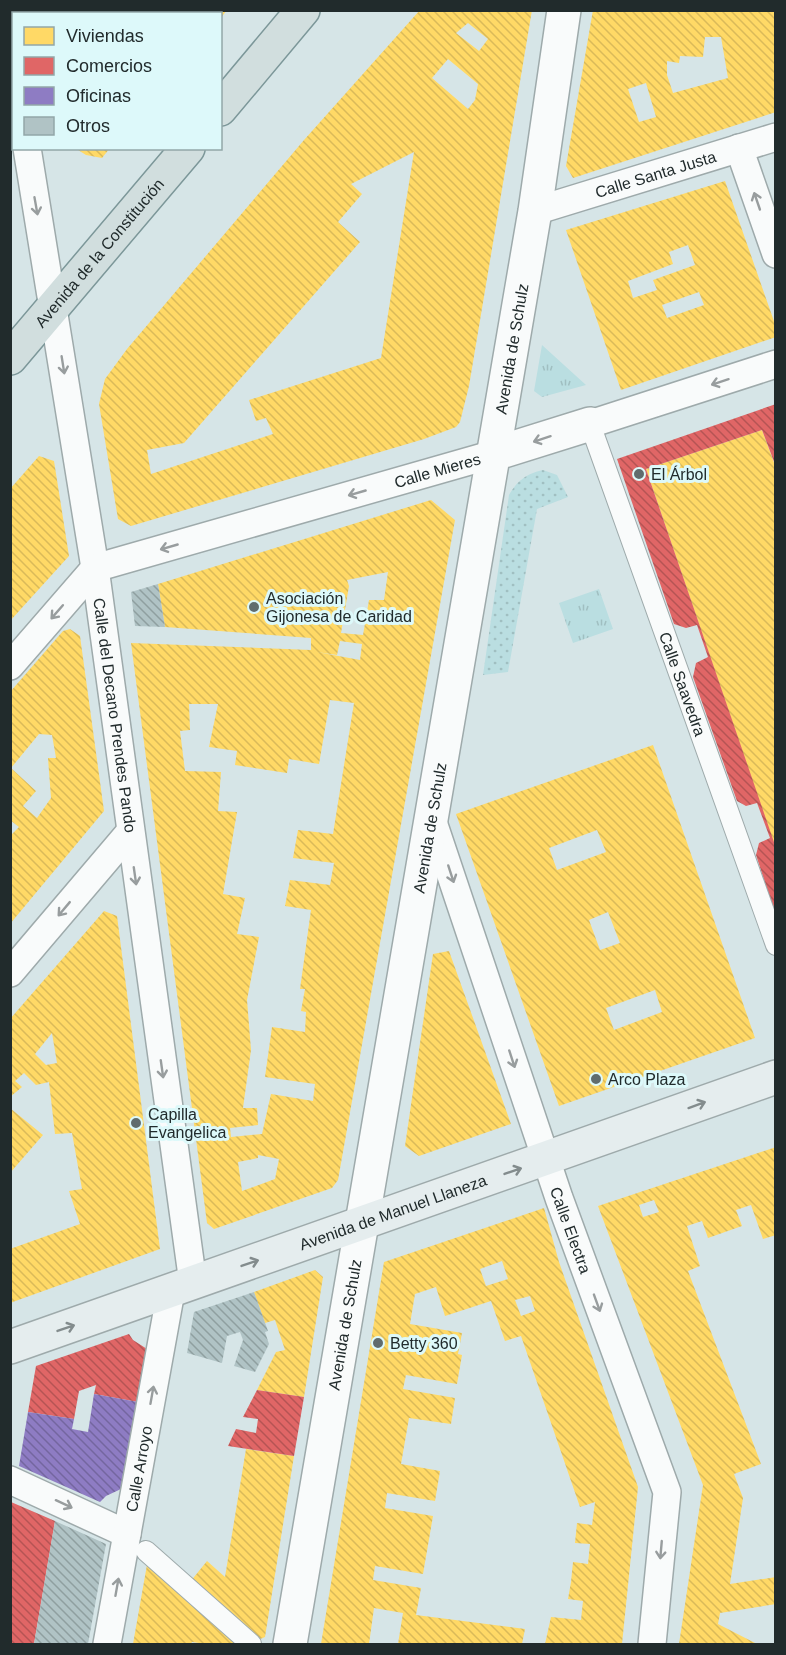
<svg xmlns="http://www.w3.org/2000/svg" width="786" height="1655" font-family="Helvetica,sans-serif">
<defs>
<pattern id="grass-tufts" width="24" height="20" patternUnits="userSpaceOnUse" patternTransform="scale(1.5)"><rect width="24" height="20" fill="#badee1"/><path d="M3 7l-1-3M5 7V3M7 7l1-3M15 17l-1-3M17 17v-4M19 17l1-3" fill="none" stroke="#a0bfc1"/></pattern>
<pattern id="garden-dots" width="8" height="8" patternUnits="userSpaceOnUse" patternTransform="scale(1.5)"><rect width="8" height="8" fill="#badee1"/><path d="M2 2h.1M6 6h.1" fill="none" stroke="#a0bfc1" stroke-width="1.8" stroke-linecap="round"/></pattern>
<pattern id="homes-back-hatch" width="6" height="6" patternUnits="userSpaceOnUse" patternTransform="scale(1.5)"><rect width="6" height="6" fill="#ffd966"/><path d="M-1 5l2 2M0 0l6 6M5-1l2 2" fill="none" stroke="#daba59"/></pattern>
<pattern id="shops-back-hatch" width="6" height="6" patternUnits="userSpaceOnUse" patternTransform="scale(1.5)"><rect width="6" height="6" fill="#e06666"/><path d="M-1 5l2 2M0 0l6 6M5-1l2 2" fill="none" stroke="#b55454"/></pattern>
<pattern id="offices-back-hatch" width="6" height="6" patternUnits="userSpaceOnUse" patternTransform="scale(1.5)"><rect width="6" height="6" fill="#8e7cc3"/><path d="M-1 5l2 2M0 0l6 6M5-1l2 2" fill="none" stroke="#74669f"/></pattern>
<pattern id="building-back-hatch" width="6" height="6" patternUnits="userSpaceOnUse" patternTransform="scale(1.5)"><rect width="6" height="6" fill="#b0c3c5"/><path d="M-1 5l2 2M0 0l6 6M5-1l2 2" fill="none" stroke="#8f9fa0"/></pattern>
</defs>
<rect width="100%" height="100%" fill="#d6e5e7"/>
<path fill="url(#grass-tufts)" d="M542,345L586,385L542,397L534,391Z
M599,589L613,629L573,643L559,603Z"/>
<path fill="url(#garden-dots)" d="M543,470L557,475L568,497L537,509L508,672L483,675L509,495C518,480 526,474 543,470Z"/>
<path fill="url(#homes-back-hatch)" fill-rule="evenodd" d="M44,10H227L220,19V14H45Z
M420,10H532L469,386L460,422L456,427L424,439L131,526L118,519L99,404L105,379L127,349L304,140ZM468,23L488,39L479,51L456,33ZM448,59L478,84L475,100L468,109L432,78ZM414,152L381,358L249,400L256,421L266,418L273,434L151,474L147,450L184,443L360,242L338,222L362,194L351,184Z
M593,10H776V112L573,178L566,166ZM705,37H721L728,78L673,93L667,75V61L679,63L680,56L703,57ZM646,83L656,117L639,122L628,89Z
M75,148H110L102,158L86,155Z
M725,181L776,327V337L621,390L566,230ZM688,245L695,265L653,280L657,290L633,298L628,281L673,264L669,252ZM699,292L704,305L667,318L662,305Z
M762,430L776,468L775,847L646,469Z
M39,456L54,461L69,556L10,621V489Z
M431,500L455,520L338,1180L332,1188L214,1229L207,1223L131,643L311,650V638L165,627L158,584ZM388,572L384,600H369L363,635L341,633L349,586L347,580ZM340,641L362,644L360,660L317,652L337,655ZM330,700L354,703L333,834L298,830L293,858L334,863L330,885L290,880L285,906L311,910L300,989H305L301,1011L306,1012L305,1032L272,1027L265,1077L315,1084L313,1101L271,1094L262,1134L231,1137L230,1128L258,1125L257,1108H243L251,1050L247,1000L259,937L237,934L245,898L223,894L237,812L218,811L221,772L185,771L180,731L190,730L189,704H218L209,747L237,751L235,765L287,773L289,759L319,764ZM258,1155L279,1159L275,1179L242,1191L238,1162L258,1158Z
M70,629L80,636L104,811L10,924V836L19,827L10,820V692L63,631ZM39,734L52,735L56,758H48L51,798L37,818L23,806L36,791L11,768Z
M653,745L755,1038L559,1106L456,814ZM597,830L606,852L557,870L549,848ZM608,912L620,943L600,950L589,920ZM655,990L662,1012L614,1030L606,1008Z
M104,911L117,916L160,1249L10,1303V1249L80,1224L69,1191L82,1189L72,1133L55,1134L49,1082L36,1085L24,1073L15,1081L22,1087L10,1097V1019ZM52,1033L57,1063L46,1065L35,1054Z
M449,951L511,1124L419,1156L405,1146L433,954Z
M10,1108L43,1135L10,1173Z
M776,1147V1235L763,1239L751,1205L736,1210L742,1226L708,1238L702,1221L687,1226L700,1266L688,1271L761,1464L734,1474L743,1498L730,1584L776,1577V1604L720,1613L718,1624L757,1644H679L703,1485L598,1206ZM654,1200L659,1212L643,1217L639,1205Z
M544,1208L559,1262L638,1487L622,1644H545L551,1617L581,1620L583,1601L568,1599L571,1582L573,1562L588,1564L590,1544L575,1543L577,1523L592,1525L595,1502L580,1507L521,1336L505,1341L491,1301L445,1316L436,1287L415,1294L410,1324L462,1333L458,1354L462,1355L457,1384L406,1375L403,1389L455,1398L451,1424L409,1418L401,1464L440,1471L435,1501L387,1493L385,1508L433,1516L423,1574L375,1566L373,1580L421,1588L416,1615L525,1629L522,1644H398L403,1613L374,1608L369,1644H321L384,1262ZM502,1261L508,1279L486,1286L480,1269ZM530,1296L535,1311L521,1316L515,1300Z
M315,1270L323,1277L304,1397L257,1390L276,1352L285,1350L275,1320L265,1323L254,1292Z
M246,1449L294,1456L265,1637L258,1640L190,1582L207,1561L225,1577Z
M148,1559L243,1644H206L192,1642L191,1644H133Z"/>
<path fill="url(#shops-back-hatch)" d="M776,404V467L762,430L646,469L776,848L775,914L756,855L759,843L770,838L757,803L746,806L737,801L693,677L696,663L708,657L697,625L686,628L674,624L617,459Z
M129,1334L133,1340L147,1349L138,1402L94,1394L96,1385L79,1391L74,1419L28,1412L36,1366Z
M257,1390L304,1397L294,1456L228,1446L236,1429L256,1433L258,1419L243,1417Z
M11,1502L55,1521L34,1644H10Z"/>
<path fill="url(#offices-back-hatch)" d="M94,1394L138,1402L121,1489L106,1496L100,1502L19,1466L28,1412L74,1419L72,1429L88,1432Z"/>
<path fill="url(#building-back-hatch)" d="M158,584L165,627L135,626L131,592Z
M254,1292L268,1331L265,1332L269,1344L255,1372L234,1366L243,1340L240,1332L227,1336L222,1363L187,1353L194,1312Z
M55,1521L106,1544L88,1644H34Z"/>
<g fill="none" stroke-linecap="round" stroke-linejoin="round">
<g stroke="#9eaaab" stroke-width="22">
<g id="pedestrian">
<path id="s1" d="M590,424L776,945"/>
<path d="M146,1551L251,1644"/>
</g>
</g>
<g stroke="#9eaaab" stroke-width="30">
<g id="minor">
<path d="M10,52L14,70"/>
<path id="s2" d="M27,148L95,568L193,1283"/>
<path d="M739,148L776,254"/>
<path id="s3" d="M535,211L776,137"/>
<path d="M590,424L776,364"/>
<path id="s4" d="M95,568L494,454"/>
<path d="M10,666L95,568"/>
<path id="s5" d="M432,819L559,1198L667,1492L652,1644"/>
<path d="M10,973L129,833"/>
<path d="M10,1480L127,1534"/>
<path id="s6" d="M107,1644L171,1291"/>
</g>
</g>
<g stroke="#9eaaab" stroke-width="36">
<g id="tertiary">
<path d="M494,454L590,424"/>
<path id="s7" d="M290,1644L535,211L564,10"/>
</g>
</g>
<g stroke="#9eaaab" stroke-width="36">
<g id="secondary">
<path id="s8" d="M10,1347L776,1077"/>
</g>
</g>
<g stroke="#7c9799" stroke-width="36">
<g id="primary">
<path d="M220,109L303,10"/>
<path id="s9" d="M10,358L188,148"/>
</g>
</g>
<use href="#pedestrian" stroke="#f9fbfb" stroke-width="20"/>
<use href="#minor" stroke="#f9fbfb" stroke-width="27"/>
<use href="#tertiary" stroke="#f9fbfb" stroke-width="33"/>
<use href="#secondary" stroke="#e5edee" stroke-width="33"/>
<use href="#primary" stroke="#d1dede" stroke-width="33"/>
</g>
<defs><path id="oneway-shaft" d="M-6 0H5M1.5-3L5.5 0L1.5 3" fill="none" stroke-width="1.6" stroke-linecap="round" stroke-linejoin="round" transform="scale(1.5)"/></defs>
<g stroke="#989d9e">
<use href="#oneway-shaft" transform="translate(757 201) rotate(-109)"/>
<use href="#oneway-shaft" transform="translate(36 206) rotate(80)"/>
<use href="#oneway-shaft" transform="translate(63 365) rotate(81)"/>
<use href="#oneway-shaft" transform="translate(720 382) rotate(162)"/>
<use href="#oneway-shaft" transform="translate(542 439) rotate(162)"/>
<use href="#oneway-shaft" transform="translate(357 493) rotate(164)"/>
<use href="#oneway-shaft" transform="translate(169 547) rotate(164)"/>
<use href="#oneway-shaft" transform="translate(57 612) rotate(131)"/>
<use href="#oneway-shaft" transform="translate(451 874) rotate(72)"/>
<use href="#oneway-shaft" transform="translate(135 876) rotate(82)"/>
<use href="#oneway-shaft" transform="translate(64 909) rotate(130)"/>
<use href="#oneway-shaft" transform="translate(512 1059) rotate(72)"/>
<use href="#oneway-shaft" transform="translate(162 1069) rotate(82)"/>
<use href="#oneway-shaft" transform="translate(597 1303) rotate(70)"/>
<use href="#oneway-shaft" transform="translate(152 1395) rotate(-80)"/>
<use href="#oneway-shaft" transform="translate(64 1504) rotate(25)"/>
<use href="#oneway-shaft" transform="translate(661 1550) rotate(95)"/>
<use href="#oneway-shaft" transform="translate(117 1587) rotate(-80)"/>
</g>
<g stroke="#838c8d">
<use href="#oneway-shaft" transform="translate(697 1105) rotate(-20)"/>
<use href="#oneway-shaft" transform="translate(513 1171) rotate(-19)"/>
<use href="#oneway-shaft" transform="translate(250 1263) rotate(-19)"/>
<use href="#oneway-shaft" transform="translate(66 1328) rotate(-19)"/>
</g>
<g fill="#606c6d" stroke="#ddf9fa" stroke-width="2">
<circle cx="639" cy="474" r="6"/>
<circle cx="254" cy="607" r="6"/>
<circle cx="596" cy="1079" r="6"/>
<circle cx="136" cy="1123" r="6"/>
<circle cx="378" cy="1343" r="6"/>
</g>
<g text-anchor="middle" stroke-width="6" stroke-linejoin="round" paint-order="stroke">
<g font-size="16" fill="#212b2c" stroke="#ddf9fa">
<text dy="6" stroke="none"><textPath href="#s3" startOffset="126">Calle Santa Justa</textPath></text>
<text dy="6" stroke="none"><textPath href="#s9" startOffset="138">Avenida de la Constitución</textPath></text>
<text dy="6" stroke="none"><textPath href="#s7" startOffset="1314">Avenida de Schulz</textPath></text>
<text dy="6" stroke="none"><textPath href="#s4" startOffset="356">Calle Mieres</textPath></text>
<text dy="6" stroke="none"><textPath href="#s1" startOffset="276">Calle Saavedra</textPath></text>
<text dy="6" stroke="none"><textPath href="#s2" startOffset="574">Calle del Decano Prendes Pando</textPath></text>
<text dy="6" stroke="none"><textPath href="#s7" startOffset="828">Avenida de Schulz</textPath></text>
<text dy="6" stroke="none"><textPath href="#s8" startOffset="406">Avenida de Manuel Llaneza</textPath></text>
<text dy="6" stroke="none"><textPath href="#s5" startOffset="434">Calle Electra</textPath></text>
<text dy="6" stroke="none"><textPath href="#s7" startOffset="324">Avenida de Schulz</textPath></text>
<text dy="6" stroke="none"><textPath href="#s6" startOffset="178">Calle Arroyo</textPath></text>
</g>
<g font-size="16" fill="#212b2c" stroke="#ddf9fa" text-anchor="start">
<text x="651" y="480">El Árbol</text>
<text x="266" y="604">Asociación<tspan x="266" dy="18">Gijonesa de Caridad</tspan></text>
<text x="608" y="1085">Arco Plaza</text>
<text x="148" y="1120">Capilla<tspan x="148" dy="18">Evangelica</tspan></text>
<text x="390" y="1349">Betty 360</text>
</g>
</g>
<rect width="786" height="1655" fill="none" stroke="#212b2c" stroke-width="24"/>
<rect x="12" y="12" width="210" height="138" fill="#ddf9fa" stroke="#92a7a8" stroke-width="1.5"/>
<rect x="24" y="27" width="30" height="18" fill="#ffd966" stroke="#92a7a8" stroke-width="1.5"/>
<text x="66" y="42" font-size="18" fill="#212b2c">Viviendas</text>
<rect x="24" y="57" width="30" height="18" fill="#e06666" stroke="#92a7a8" stroke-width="1.5"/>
<text x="66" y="72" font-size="18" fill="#212b2c">Comercios</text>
<rect x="24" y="87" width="30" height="18" fill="#8e7cc3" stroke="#92a7a8" stroke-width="1.5"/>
<text x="66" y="102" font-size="18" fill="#212b2c">Oficinas</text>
<rect x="24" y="117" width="30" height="18" fill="#b0c3c5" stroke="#92a7a8" stroke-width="1.5"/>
<text x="66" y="132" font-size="18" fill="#212b2c">Otros</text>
</svg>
